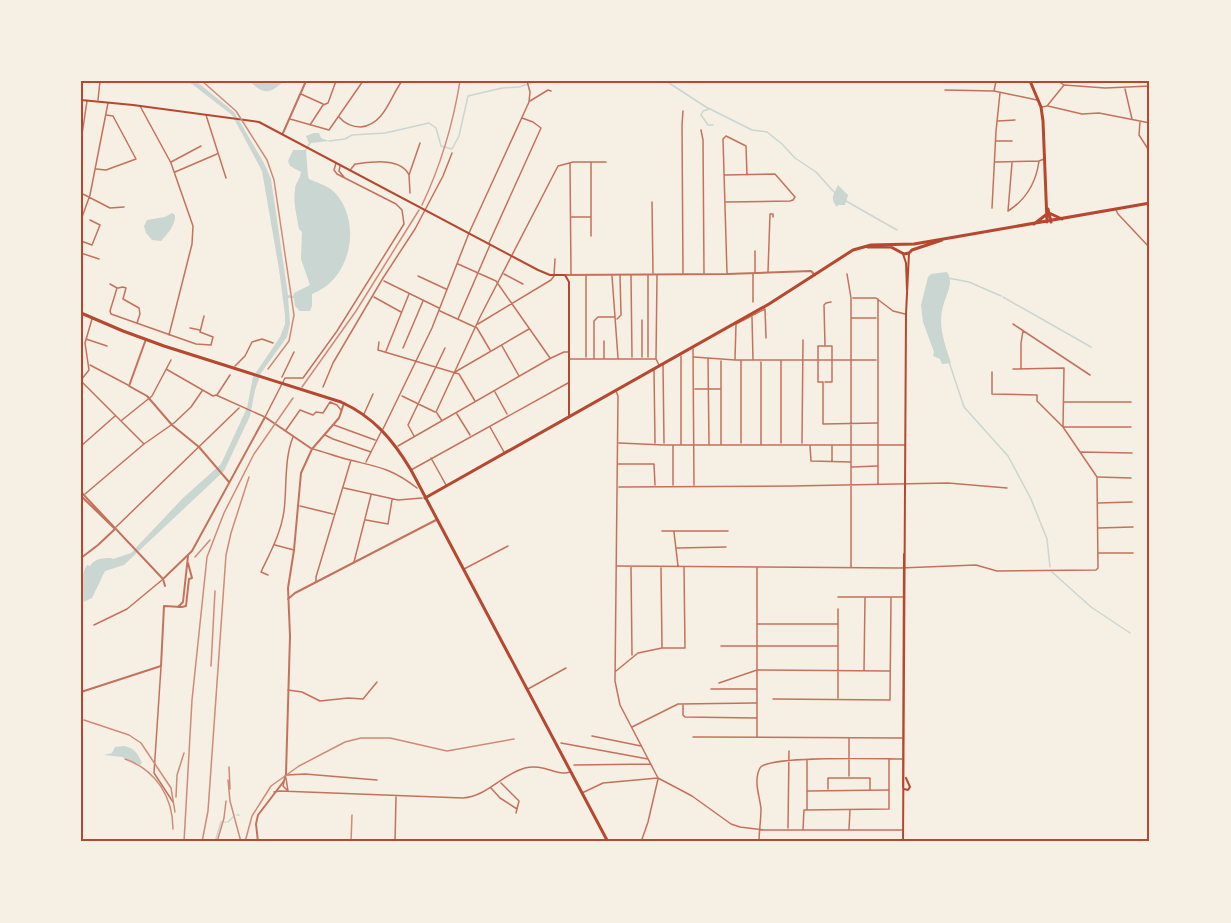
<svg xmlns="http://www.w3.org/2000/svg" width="1231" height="923" font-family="Overpass,sans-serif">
<rect width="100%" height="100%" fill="#f6efe4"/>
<path fill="#c9d6d2" d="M188,81H196L234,112L264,163L271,179L288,295L293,296L294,293L310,285L301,259L302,232L299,229C297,217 293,203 295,190C295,183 300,180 301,172L290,166L288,161L293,150H305L309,143L306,136L314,133H319L321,138L329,141L311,143L306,151L308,176L309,179C320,184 330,186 337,195C362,226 350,280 312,294V306L310,311H300L295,306L294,298H288L290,323L287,337L261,373L255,390L250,416L224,471L124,565L105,571L92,598L81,603C81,590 80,576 87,565L90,566C95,558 103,558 111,558L113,559L131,553L183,498L221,464L247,408L253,377L280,337L285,324V315L279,269L262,171L232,115Z
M250,81H284C271,94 262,95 250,81Z
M838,185L848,195L845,205H838L837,207C830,198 833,196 838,185Z
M172,213L175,215C176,224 168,234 161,241L152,240L146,233L144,226L147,220L165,217Z
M947,272C954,282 947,293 944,303C937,324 944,342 951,363L942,364L940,359L933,356L934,352L923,322L921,305L928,277L931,274Z
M124,746C135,748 138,754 142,763L140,765L122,757L104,755L112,753L115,747Z"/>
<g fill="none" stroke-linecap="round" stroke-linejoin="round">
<path stroke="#c9d6d2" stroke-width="1.5" d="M666,81L706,107L752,130L767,132L782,144L795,158L816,172L835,193
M709,109L703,111L701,115L708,125H713
M329,141L345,139L352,135L385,133L429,123L436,128L441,146L452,149L459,136L468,96L502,88L519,87L537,81
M846,201L897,230
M948,278L969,282L1001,296
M1003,297L1091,347
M949,362L964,407L1008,456L1031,499L1047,539L1050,567
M1052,572L1091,607L1130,633
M237,815H239
M225,822H226
M228,822L233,817
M215,842L221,822H223"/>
<path stroke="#c5725c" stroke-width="1.5" d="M996,81L994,91L1037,100
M1058,81L1064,85
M1125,89L1132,119
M945,90L994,91
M301,94L323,104
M98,100L100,81
M530,101L548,90L551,91
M140,106L171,163L193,226L192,244L169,335
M1048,106L1082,114L1099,113L1150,123
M1042,107L1047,106L1064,85L1105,88L1150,86
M206,115L226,178
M339,117C345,124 352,127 361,127C385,124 390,97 402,81
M290,119L329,130L363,81
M998,121L1015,120
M1140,122L1139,135L1150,152
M310,125L323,105L328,103L336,81
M701,130L703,140L704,273
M81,141L87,101
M996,141H1012
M171,162L201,146
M995,162L1039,161L1044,159
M570,163L571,274
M340,166L339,171L344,177
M96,169L106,170L136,159L113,116L106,115
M351,169L355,164C371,162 401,157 409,175
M175,172L217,154
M81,193L110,208L124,207
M410,193L409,175L420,143
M652,202L653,273
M725,202L790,201L793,200L795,197L775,174L725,175
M992,208L996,131L1000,93
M1116,210L1118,214L1150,248
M1008,211C1027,199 1036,183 1039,161
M1008,211L1012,163
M571,217H590
M81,220L90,195L108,103
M591,236V163
M81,241L92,245L100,225L90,220
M489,243L541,128L533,122L522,118
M755,251V272
M81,253L99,259
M458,264L496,281L550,358
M768,272L770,214H773V217
M727,273L723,139L726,136L746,146L747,175
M504,274L523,284
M683,274L682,125L683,111
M753,274V302
M847,274L851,298V567
M631,275L632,357
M648,275V357
M657,275L656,359L659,365
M418,276L446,289
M612,276L618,358
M384,281L439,308
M110,284L117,288L110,311L111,314L196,344L211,345L213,337L200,332L204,316
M118,288L123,287L126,288L123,299L139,308L140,314L137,323
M374,297L401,312
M853,298H876L893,311L905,314
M831,302L826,303L824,305L825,346H818V382H823V424L877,423
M440,311L477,328L490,350
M752,317L753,360
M851,318H876
M458,319L490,245
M617,319L621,315L620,275
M642,320V357
M478,324L551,280L554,276L555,259
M1013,324L1090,375
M190,328L200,330
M86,339L107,346
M604,341V358
M379,342L378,350L459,374L475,401
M502,346L519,376
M403,348L423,301
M693,349L694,485
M386,351L409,294
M586,357V275
M694,357L735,360H876
M569,359H656
M594,359V321L598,317H614
M708,359L709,444
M735,359L736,324L765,309L766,338
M721,361V444
M741,361V443
M781,361V443
M761,362V444
M663,364L664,443
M90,365L128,385
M235,366L245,356L252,342L262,339L273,343
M1021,368V343L1023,331
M166,369L213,396L216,395L265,417L285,378H303L337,331L404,224L402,210L396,204L337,174L334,170L336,163
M1013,369L1064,368L1063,427H1131
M654,370L655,443
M455,372L529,329
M282,377L294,352
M81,380L89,370L85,343L92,319
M81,381L144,444
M825,382H832V346H826
M323,387L333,363L383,278L415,229L443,176L452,153
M695,389H720
M616,391L618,396L615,681L620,705L658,778
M495,392L507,414
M217,395L230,375
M402,396L435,412
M1064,402H1131
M436,412L480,317L558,166L573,162H606
M437,413L442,421
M364,414L373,394
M457,414L470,435
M122,420L152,396L171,360
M334,425L375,440
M490,427L504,452
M383,429L432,328L469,233L529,102L530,92L527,81
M286,430L300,410L313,415L316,412L323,413L330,402L337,405L341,410
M325,435L333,439L371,452
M414,436L408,425L445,348
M619,443L664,445H905
M802,443L803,340
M681,444V356
M673,445V485
M81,446L115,416
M398,446L551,358L564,352H568
M810,446L811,461L851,462
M313,449C324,452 335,456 346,459C377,467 390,467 417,488
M1081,452L1132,453
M431,458L446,485
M832,461V445
M366,462L381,432
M618,464H654L655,485
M852,467L877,466
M411,470L568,383
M1098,477L1131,478
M878,484V299
M619,487L792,486L948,483L1007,488
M344,488L398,500L422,498
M85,494L144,444L174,423L191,407L202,391
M1098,503L1132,502
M300,506L333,514
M366,520L388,524L392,500
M116,527L239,408
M1098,528L1133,527
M662,531H728
M674,532L678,566
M275,545L294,550
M677,548L726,547
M1099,553H1133
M354,562L371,495
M617,566L900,568L976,565L997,571L1096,570L1098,568L1097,477L1063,427L1037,401V395L992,394V372
M631,567L632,655
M661,568L662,647
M464,569L508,546
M268,575L261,572C270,553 281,533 284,511C287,487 284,459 293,437
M316,582V577L351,460
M838,597H903
M758,624H837
M94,625L127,609L162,580
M721,646H838
M161,667L154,773L173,802
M616,671L638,653L662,648H685L684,567
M864,671L865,597
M719,683L757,670L890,671
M528,689L566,668
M711,689H756
M288,690L302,692L320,701L348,698L363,699L377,682
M838,698V609
M773,699L890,700L891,598
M683,704V715L685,717L756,718
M632,727L678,704L756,703
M592,736L641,746
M693,737L902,738
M757,737V568
M561,743L648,759
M574,765L651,764
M287,775L305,774L377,780
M849,776V739
M286,778L288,791
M284,782L283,786L287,790
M501,783L519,801L516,813
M491,788L500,798L517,809
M828,789V778H870V789
M808,791L888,790
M274,792L280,791L463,798C488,796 502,774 525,768C543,763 558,777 570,772
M582,793L603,783L658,778L692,796L731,824L740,827L764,830H902
M807,809V760
M788,828L789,751
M803,829L804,810L889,809V760
M849,829L850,810
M669,841V842
M395,842L396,797
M641,842L648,822L658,779
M688,842V841
M759,842C759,831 761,820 761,809C760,797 753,781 760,768C767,755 882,759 902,759"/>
<path stroke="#c5725c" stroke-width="2" d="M283,133L306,81
M565,275L727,274L811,271L815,275
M146,339L129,386L147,396L172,425L199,447L229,482
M81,492L163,579L165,586
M81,496L115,529
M81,558L98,545L115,529
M163,579L192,551L265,417L312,449
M288,599L295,593L436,520
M178,607L183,602L188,556
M81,692L161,666L164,606L182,607L186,606L189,579L192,578L188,563
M258,842L256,824L258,815L284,781L286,774L290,636L288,588L294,550L301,473L312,449L339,418L344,403"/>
<path stroke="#b5482f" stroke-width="2" d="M81,100L133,105L259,122L538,270L550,275H565L569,282V416
M903,254L906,263L907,290
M903,788L904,554
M904,789L908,790L910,787L906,778
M903,842L906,314L909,253"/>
<path stroke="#b5482f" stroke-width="3" d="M1030,81L1041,107L1043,121L1047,222
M1048,209L1051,222
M1049,213L1062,219
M1034,224L1047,214
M868,247H891L904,254L909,253L912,250
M912,250L942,240
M81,313L123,331L164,346L341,402C374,417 393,440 411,470L608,842
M425,498L769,304L853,250L871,245L914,244L955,237L1150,203"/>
<path stroke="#cf8b77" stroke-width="1.5" d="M202,81L236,111L267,160L274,180L294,315L289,341L268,369
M422,205C441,165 453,124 460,81
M302,387L356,311L419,210
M195,557L210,540
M211,666L215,591
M84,720L129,735L141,743L171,788L175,812
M125,759C156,770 173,797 173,829
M229,767L230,789
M228,780L230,801L241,842
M176,797L177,775L184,753
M184,842L192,700L207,557L224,513L254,454L293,398
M202,842L208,811L226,555L231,533L249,477
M217,842L224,818L226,801
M245,842L252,816L271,786L299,766L345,742L361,738H390L447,751L514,739
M351,842L352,815"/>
</g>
<rect width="1231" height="923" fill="none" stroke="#f6efe4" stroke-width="165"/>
<rect x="82" y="82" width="1066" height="758" fill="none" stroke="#b5482f" stroke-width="2"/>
</svg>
